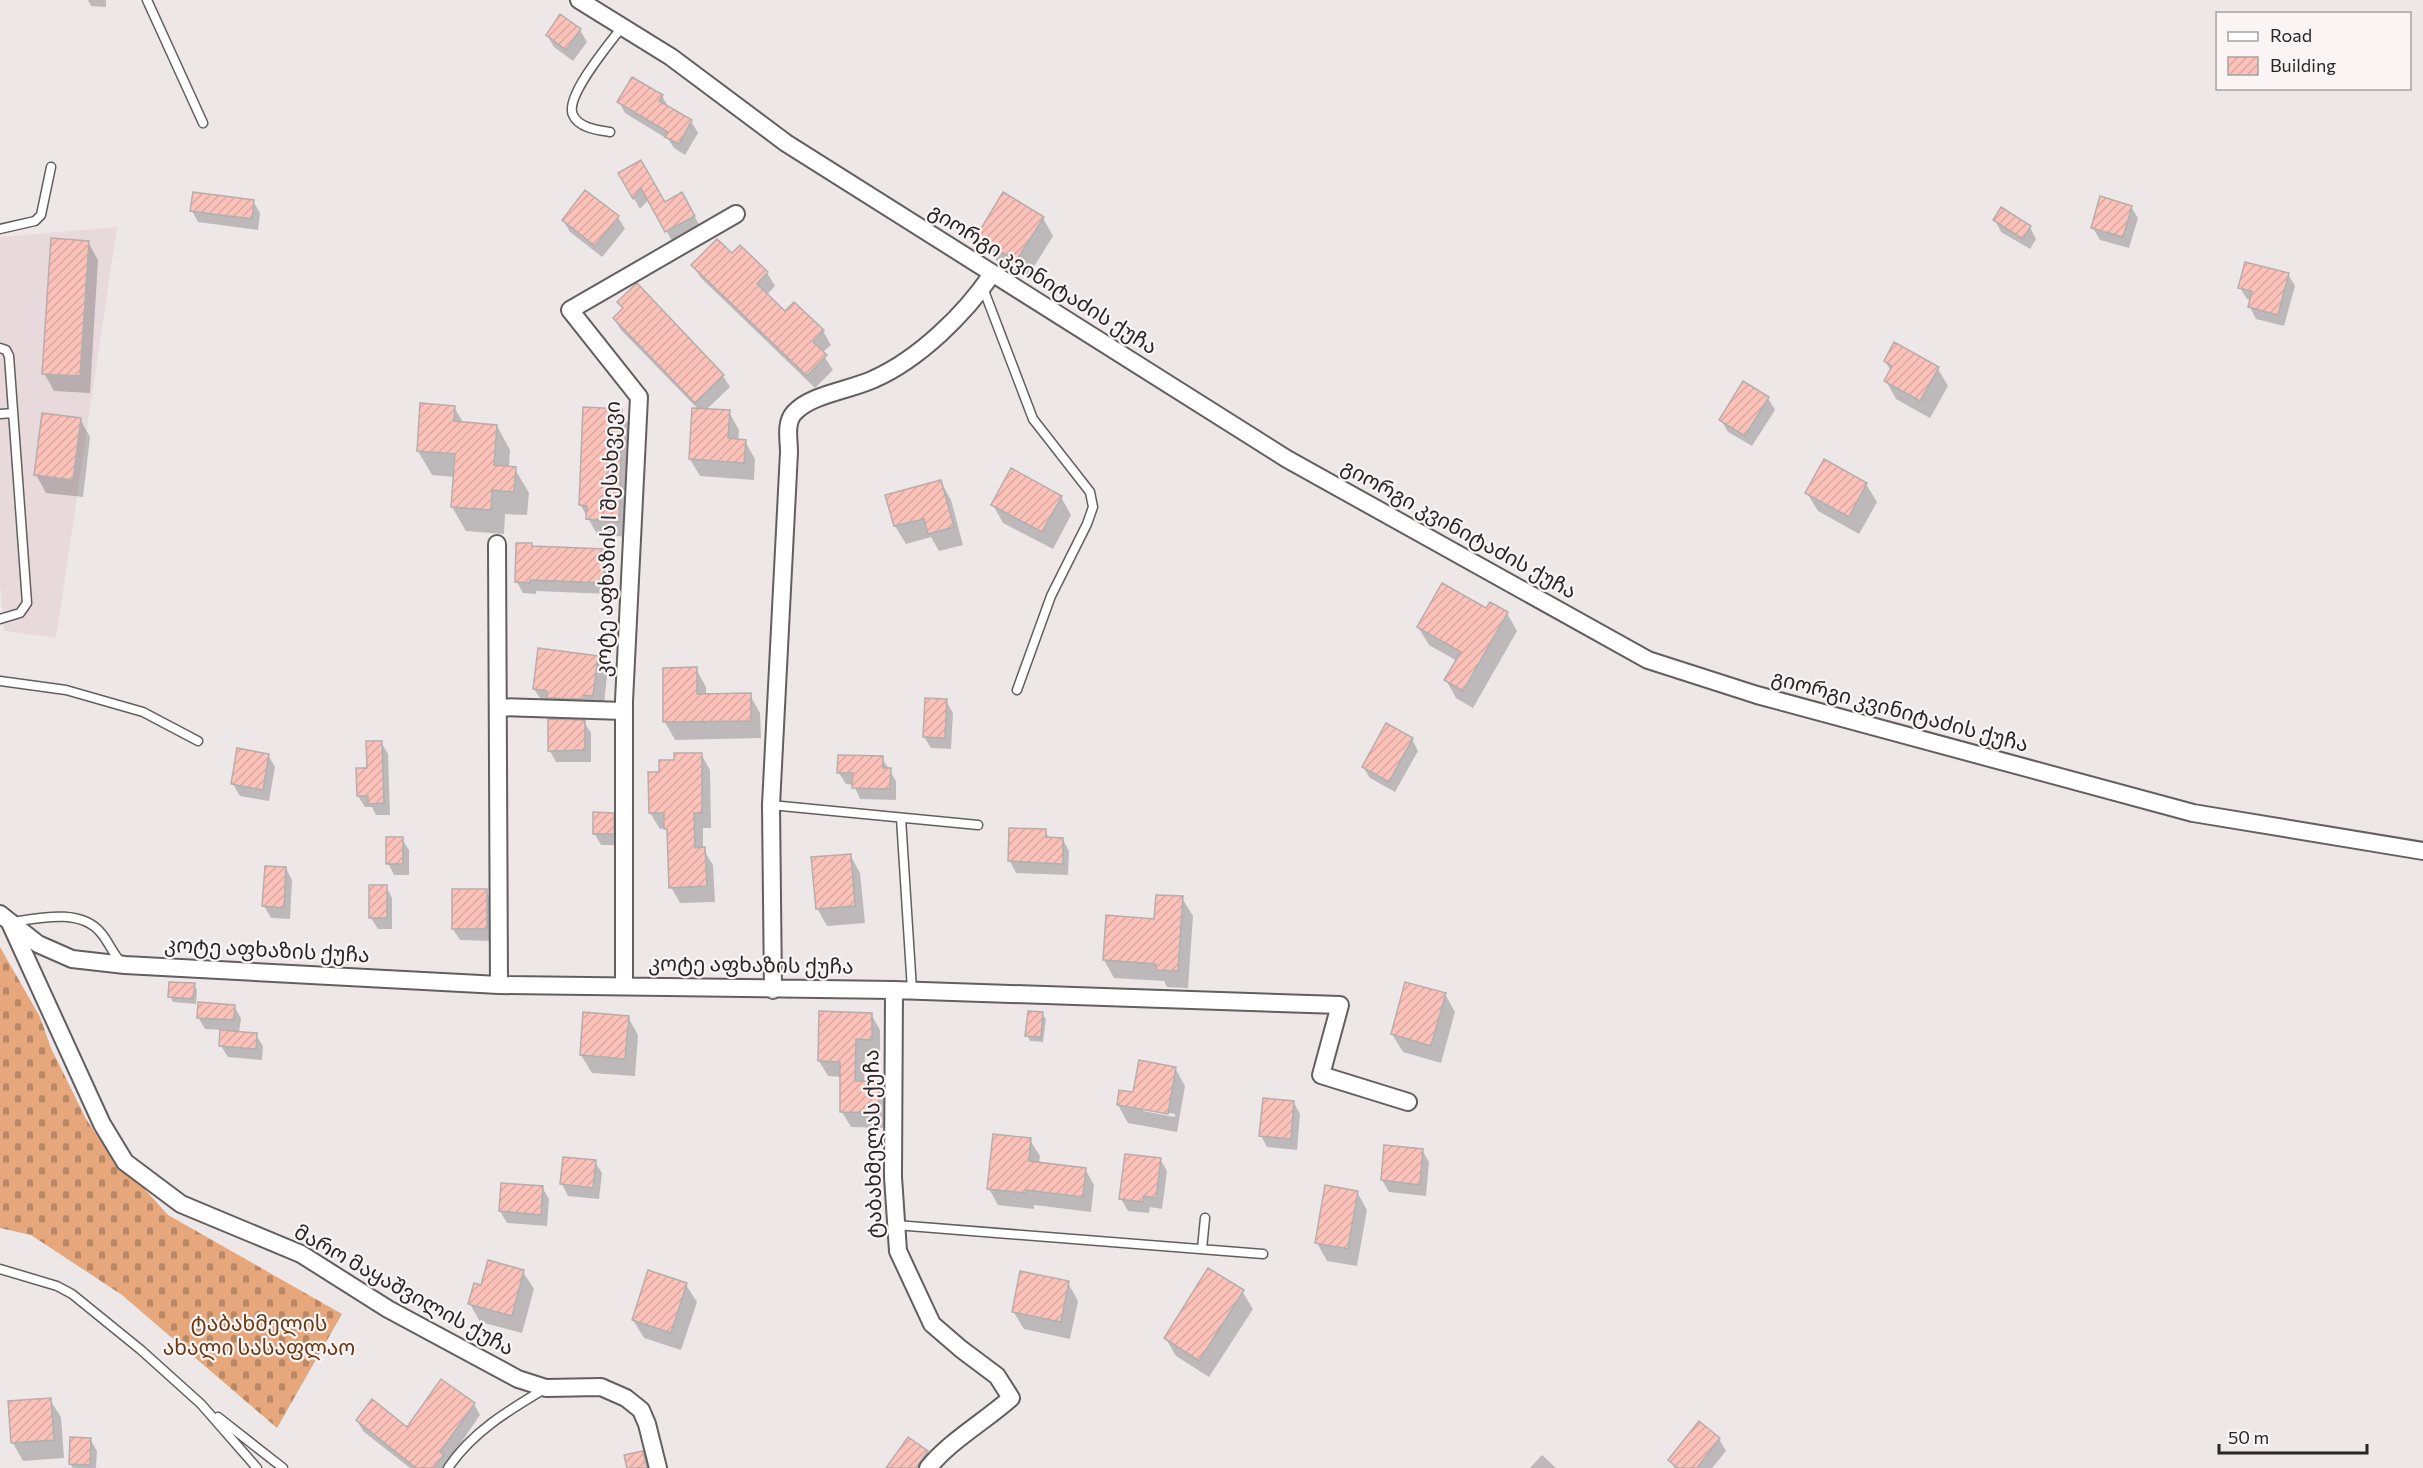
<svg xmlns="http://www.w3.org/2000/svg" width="2423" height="1468" font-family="Commissioner,'Noto Sans Georgian',sans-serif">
<defs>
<pattern id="cemetery-stones" width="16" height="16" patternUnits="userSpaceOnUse" patternTransform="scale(1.5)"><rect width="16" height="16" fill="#e7a77c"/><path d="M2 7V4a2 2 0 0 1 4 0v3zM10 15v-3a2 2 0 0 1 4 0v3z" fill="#b86"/></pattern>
<pattern id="building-hatch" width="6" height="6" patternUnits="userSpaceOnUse" patternTransform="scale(1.5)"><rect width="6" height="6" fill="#fcc2ba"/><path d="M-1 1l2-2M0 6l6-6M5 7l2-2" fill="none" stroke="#d8a7a0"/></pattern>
</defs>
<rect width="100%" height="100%" fill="#ede7e8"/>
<path fill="#e8d9dc" d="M117,227L56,638L4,631L0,585V237Z"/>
<path fill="url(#cemetery-stones)" d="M0,947L40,1017L51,1048L86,1119L101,1141L168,1215L342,1314L277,1428L122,1295L31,1235L0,1228Z"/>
<path fill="#0003" fill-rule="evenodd" d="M88,0H106V7L91,6Z
M561,17L580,30L587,42L573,61L554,47L547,35Z
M662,96L669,108L691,121L698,133L685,155L674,148L669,140L625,113L619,102Z
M620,174L665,204L682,194L701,228L673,243L649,199L640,209Z
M253,201L260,213L258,230L198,222L192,211Z
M2131,207L2138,218L2129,248L2100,240L2093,228Z
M618,217L625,229L602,257L570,232L563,220Z
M1043,218L1053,236L1027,278L988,255L978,237Z
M1995,220L2030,227L2036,239L2030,249L2001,232Z
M88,242L98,260L90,393L54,391L44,373Z
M740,247L767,273L775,286L767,295L786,313L794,304L823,331L831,345L822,353L833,370L815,388L701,278L693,265L732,255Z
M2288,274L2295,286L2284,326L2256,319L2250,307L2251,300L2247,299L2240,288Z
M619,302L723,376L730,387L706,410L729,412L739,430L738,441H745L755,459L754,480L700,476L690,459L699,410L621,330L614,319L623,310Z
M1885,361L1938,369L1948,386L1930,418L1896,399L1886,381L1891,371Z
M1768,398L1775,410L1752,446L1728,432L1721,420Z
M454,407L464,424L497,426L510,450L509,468L515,469L529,493L527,515L505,514L504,534L466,531L452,507L454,477L432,475L418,451Z
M621,411L631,427L627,537L597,534L580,504Z
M80,419L90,437L83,497L46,493L36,475Z
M941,482L951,500L963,545L939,551L931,537L906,544L895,526L887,496Z
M1866,484L1877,502L1859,534L1818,511L1807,493Z
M1061,497L1071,515L1053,549L1003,523L993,505Z
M533,548L604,551L611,562L610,594L536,591V594L523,593L517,582Z
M1486,610L1507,613L1517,631L1473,708L1456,698L1446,680L1457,661L1429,645L1418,627Z
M597,657L607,675L603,714L545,706L534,689Z
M696,669L706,687V695H750L760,713L761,738L675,740L665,722Z
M946,701L953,713L951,749L931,748L924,737Z
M584,722L591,733V762H556L550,751Z
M1412,739L1418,751L1395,792L1370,778L1363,767Z
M381,742L388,754L390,815H376L372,807H365L358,796Z
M701,754L710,770L711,828H703V849L713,865L715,902L680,903L671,887L669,834L665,828L660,829L650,813L661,773L676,761Z
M268,755L275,767L269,801L240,796L233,784Z
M882,758L896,781V800L860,799L854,785L846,784L839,773Z
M613,814L619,826V845H601L594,833Z
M1045,831L1050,839L1063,840L1069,851L1068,875L1016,873L1010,861Z
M402,839L409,850V875H394L388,863Z
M850,855L860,873L865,923L827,926L817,908Z
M286,868L292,880L290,919L271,918L264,906Z
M386,886L392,898V929H378L371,918Z
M486,890L492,902L493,941L460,940L453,929Z
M1182,898L1193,916L1188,988L1167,987L1164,981L1114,978L1104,960Z
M194,985L197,990L196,1004L173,1002L170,996Z
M1445,994L1455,1012L1441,1063L1403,1052L1392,1034Z
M234,1006L241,1018L239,1033L256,1035L263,1046L262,1060L228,1057L221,1046L222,1030L205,1029L198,1017Z
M871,1014L880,1030V1055H865L864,1083H878L887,1098V1128L851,1127L842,1112V1077L828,1076L819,1061Z
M1042,1014L1046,1019L1043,1042L1030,1041L1027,1035Z
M628,1017L638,1035L635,1076L592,1073L581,1055Z
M1175,1068L1185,1086L1177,1132L1128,1123L1118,1105ZM1143,1108L1175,1114V1117L1143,1111Z
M1294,1103L1300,1114L1297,1150L1267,1147L1261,1136Z
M1030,1140L1040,1156L1039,1163L1085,1169L1094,1185L1091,1212L1034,1205V1209L998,1205L989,1189Z
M1422,1150L1429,1162L1426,1196L1389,1192L1382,1180Z
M1160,1159L1167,1171L1162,1209L1150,1207L1149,1213L1128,1211L1121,1199Z
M595,1162L602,1173L599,1199L568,1196L562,1184Z
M542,1187L549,1199L547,1226L507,1223L500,1211Z
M1357,1192L1367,1210L1357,1266L1327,1261L1317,1243Z
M523,1272L534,1289L522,1333L480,1322L470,1304L482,1287Z
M1068,1283L1078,1301L1070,1339L1024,1329L1013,1311Z
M686,1285L697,1302L681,1350L644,1338L633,1320Z
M1242,1291L1253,1309L1209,1377L1176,1356L1166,1339Z
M50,1400L61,1417L64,1458L23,1461L13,1443Z
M474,1404L480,1415L447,1463L449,1468H410L364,1432L357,1421L408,1429Z
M1699,1423L1719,1439L1726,1451L1712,1468H1674L1670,1460Z
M90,1439L97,1451L96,1468H73L70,1464Z
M642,1452L650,1468H629Z
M927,1452L933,1463L930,1468H888Z
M1542,1455L1556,1468H1530Z"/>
<path fill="url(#building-hatch)" stroke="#b4aead" stroke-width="1.5" d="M560,14L581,29L566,50L546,35Z
M632,77L663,95L659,101L692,120L679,144L665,137L668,132L617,102Z
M641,160L665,202L682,192L695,216L665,232L641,188L633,199L618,173Z
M585,190L619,216L595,246L562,220Z
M193,192L254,200L252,219L190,211Z
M1003,192L1044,217L1016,261L976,237Z
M2100,196L2132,206L2123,237L2091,228Z
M2001,207L2031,226L2023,239L1993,220Z
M51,238L89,241L80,376L42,374Z
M717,239L732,253L740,245L768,272L757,284L785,311L794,302L824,330L813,342L827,355L807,376L691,265Z
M2245,262L2289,273L2278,315L2248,307L2252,291L2238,288Z
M637,283L724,375L695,403L613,318L623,308L617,302Z
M1894,342L1939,367L1920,401L1884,381L1892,366L1884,361Z
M1743,381L1769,397L1745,436L1719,420Z
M420,403L455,406L454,421L497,425L494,465L516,467L514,492L492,490L491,510L451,507L455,454L417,451Z
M583,407L622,409L619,522L586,519L587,506L579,505Z
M692,408L730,410L728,438L746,440L744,463L689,459Z
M42,413L81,418L73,480L34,475Z
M1824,459L1867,483L1849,517L1805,493Z
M1011,468L1062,496L1042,532L991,505Z
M941,480L954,527L928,534L924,519L894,526L885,495Z
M516,543H532V546L605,549L604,583L530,580V583L515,582Z
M1442,583L1486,608L1490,602L1508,612L1463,691L1444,680L1461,652L1417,627Z
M538,648L598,656L593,696L584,695V699L547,698V691L533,689Z
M697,667V694L751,693V721L663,722V668Z
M925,698L947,699L945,738L923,737Z
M548,719L585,720V750L548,751Z
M1386,723L1413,738L1389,782L1362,767Z
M366,741H382L384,803L368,804V796H357L356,768H367Z
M237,748L269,754L263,790L231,784Z
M674,753H702V813H694L695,848L705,847L707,886L669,888L667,829H664V813H649L648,772H659V760H674Z
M838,755L883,756V768H891L890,789L852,788L853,773H837Z
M593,812L614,813V834H593Z
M1009,828L1046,829V837L1063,838V864L1008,861Z
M386,837H403V864H386Z
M851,854L855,906L816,909L811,857Z
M265,866L286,867L284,908L262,906Z
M369,885H387V918H369Z
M452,889H487V929H452Z
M1156,895L1183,896L1178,971L1156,970V964L1103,960L1106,915L1154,919Z
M169,982L195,983L193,999L168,997Z
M1405,982L1446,993L1431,1046L1391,1034Z
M198,1002L235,1005L234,1020L197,1018Z
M819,1011L872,1013V1040L856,1039L855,1081H879V1113L840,1112V1062L818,1061Z
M1028,1011L1043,1012L1041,1037L1025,1036Z
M583,1012L629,1016L625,1059L580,1055Z
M220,1030L257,1033L256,1049L219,1046Z
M1139,1060L1176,1067L1168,1114L1117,1105L1119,1090L1133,1092Z
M1263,1098L1294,1101L1291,1139L1259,1136Z
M993,1134L1031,1138L1029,1161L1086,1168L1083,1197L1026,1190L1025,1193L987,1189Z
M1384,1145L1423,1149L1420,1185L1381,1180Z
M1125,1154L1161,1158L1156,1198L1144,1196L1143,1202L1119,1199Z
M563,1157L596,1160L593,1188L560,1184Z
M501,1183L543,1186L541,1215L499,1211Z
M1325,1185L1358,1191L1348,1249L1315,1243Z
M488,1260L524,1270L512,1316L468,1304L474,1283L481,1285Z
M1208,1268L1244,1290L1199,1361L1164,1338Z
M648,1270L687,1283L671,1333L632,1320Z
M1020,1271L1069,1281L1061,1322L1012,1312Z
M441,1379L475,1403L440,1452L444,1455L434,1468H416L356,1420L372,1399L407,1427Z
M51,1398L54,1440L11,1443L8,1401Z
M1699,1421L1720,1438L1697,1468H1678L1668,1460Z
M70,1437L91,1438L90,1465L69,1464Z
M908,1437L928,1451L916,1468H886Z
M643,1451L647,1468H627L624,1455Z"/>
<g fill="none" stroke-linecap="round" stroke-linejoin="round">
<g stroke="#635e5f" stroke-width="11">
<path id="service" d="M147,0L203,123
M610,132C597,130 579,128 573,115C564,97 610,43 622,27
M0,229L35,221L41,215L51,167
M983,288L1033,419L1090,492L1093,507L1087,524L1051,596L1017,690
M0,348L6,350L9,356L27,603L20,613L0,619
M0,414L13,413
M0,681L66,690L143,712L198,741
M771,805L978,825
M901,818L912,990
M12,922C39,918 81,908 101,933C109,942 113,955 122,963
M896,1225L1263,1254
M1202,1249L1205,1218
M0,1269L57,1286L72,1294L141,1350L201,1404L257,1468
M218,1417L283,1468
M448,1468C472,1432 509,1410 546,1388"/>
</g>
<g stroke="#635e5f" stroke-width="20">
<path id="minor" d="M579,0L671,57L786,143L1287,459L1648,660L1757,695L2193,813L2423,851
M497,544L499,985
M498,707L624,711
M0,914L38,944L72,959L125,965L499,985L894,990L1340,1005L1321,1075L1408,1102
M11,925L102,1124L125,1162L181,1204L301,1254L388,1309L518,1379L546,1388L601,1387L626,1398L641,1410L647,1424L658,1468
M624,986V701L639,397L570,310L736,214
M773,990L771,805L789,452C789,440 785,423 794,413C811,394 851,390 874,379C919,359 965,314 992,274
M894,990L893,1177L898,1251L932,1324L961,1349L997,1376L1011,1398C984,1422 951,1440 928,1468"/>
</g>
<use href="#service" stroke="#fff" stroke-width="8"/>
<use href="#minor" stroke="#fff" stroke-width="16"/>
</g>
<g text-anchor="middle" stroke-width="4.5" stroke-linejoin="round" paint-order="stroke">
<g font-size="21" fill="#292627" stroke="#faf4f5">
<text transform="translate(1043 279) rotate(32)" y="7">გიორგი კვინიტაძის ქუჩა</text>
<text transform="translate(1459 529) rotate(29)" y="7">გიორგი კვინიტაძის ქუჩა</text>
<text transform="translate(608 539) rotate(-88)" y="7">კოტე აფხაზის I შესახვევი</text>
<text transform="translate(1900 711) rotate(15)" y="7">გიორგი კვინიტაძის ქუჩა</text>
<text transform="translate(267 950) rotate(3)" y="7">კოტე აფხაზის ქუჩა</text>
<text transform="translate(751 965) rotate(1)" y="7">კოტე აფხაზის ქუჩა</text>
<text transform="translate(873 1144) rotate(-91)" y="7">ტაბახმელას ქუჩა</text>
<text transform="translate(404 1290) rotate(29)" y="7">მარო მაყაშვილის ქუჩა</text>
</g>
<g font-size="21" fill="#693810" stroke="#faf4f5">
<text x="259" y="1331">ტაბახმელის<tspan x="259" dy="24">ახალი სასაფლაო</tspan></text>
</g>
</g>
<rect x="2216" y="12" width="195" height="78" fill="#faf4f5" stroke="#a6a2a3" stroke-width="1.5"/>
<rect x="2228" y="32" width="30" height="9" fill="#ffffff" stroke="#a6a2a3" stroke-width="1.5"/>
<text x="2270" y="42" font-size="18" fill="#292627">Road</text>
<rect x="2228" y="57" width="30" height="18" fill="url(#building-hatch)" stroke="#a6a2a3" stroke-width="1.5"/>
<text x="2270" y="72" font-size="18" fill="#292627">Building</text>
<path d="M2219 1444v9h148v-9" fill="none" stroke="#292627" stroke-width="3"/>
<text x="2228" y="1444" font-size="18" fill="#292627" stroke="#faf4f5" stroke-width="4.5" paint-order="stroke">50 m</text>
</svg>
